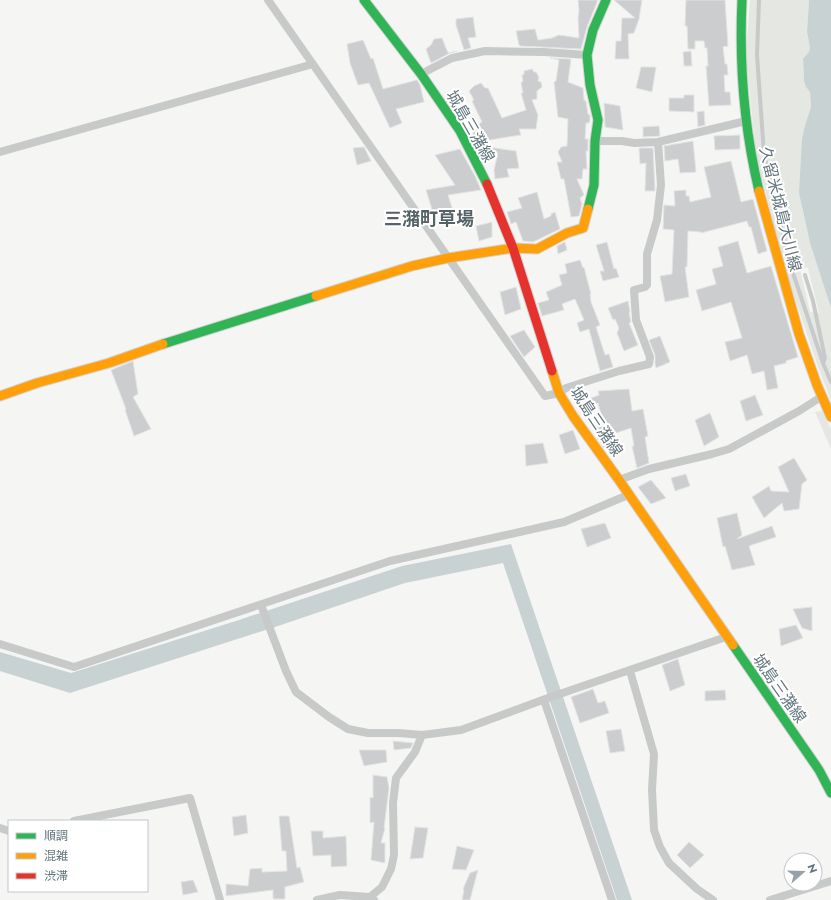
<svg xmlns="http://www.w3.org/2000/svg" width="831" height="900" font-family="Jost,'Noto Sans JP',sans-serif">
<rect width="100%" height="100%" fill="#f5f5f4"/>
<path fill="#e4e7e2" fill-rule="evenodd" d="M750,0H809L807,32L810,48L809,53L803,59L804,81L806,87L810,92L811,107L805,125L802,139V208L810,243L831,308V401L817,364L783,263L756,154L746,57ZM799,265L808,268L819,313L810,312Z
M822,411L831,429V449L815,412Z"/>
<path fill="#c8d2d3" d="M809,0H831V308L810,243L799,193L802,139L805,125L811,107L810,92L806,87L804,81L803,59L809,52L810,48L807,32Z
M511,544L632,900H617L503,563L405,583L278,626L70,693L0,671V652L71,673L239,620L402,566Z"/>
<path fill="#cccdce" stroke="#e4e4e4" d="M578,0H598L587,27L581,49L520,46L519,45L516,31L535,29L538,40L552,38L559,35L579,38L578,18L579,11Z
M614,0H642L639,19L634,33L628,34L629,59H615L616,41H621L622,18H635Z
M686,0H725L728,46L723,47L725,64H727L728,75H724L725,92H730L731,105L709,106L706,66H708L707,48H705L704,41H695V49H688L687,26H685Z
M473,17L476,37L468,38L471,48L464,50L456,25V19Z
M442,38L448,53L457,51L450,53L431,63L426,49L431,45L434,39Z
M363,40L371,59L373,58L383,89L417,80L420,85L424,102L396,109L402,123L390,128L369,83L358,85L350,63L347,44Z
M691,51L692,66H684L683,52Z
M550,58L571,59L568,82L583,88L584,100L586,101L588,114L590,115V119L589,123H586L585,139H588V151H586L587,169H583L582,179H577L584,195L580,198L582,204L579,216L571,217L564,179H561L557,162H562L558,152L561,147L567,146L568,119L558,117L554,82L556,81L559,60Z
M641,67H656L652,92L636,88Z
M532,69L534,72H536L539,77L538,81L541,82L542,87L537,91V99L532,100L538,115L536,129H519L521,135L477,142L476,139L472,138L475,126L482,122L472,101L474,100L469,91L474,86L481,83L485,88H488L502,118L526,110L521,93H523L521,83L523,81L522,75L524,74V71Z
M684,95H694V112L669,111V98H684Z
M604,103L620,106L623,130L605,127Z
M704,111L705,125L698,127L697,112Z
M659,126L660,136L643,137V127Z
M740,135V149L715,150L714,136Z
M693,141L696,172L680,173L678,159L665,161L664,146Z
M481,146L516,151L519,168L507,169L509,177L495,179L494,170L498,153L483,156Z
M364,147L371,161L357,165L353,148Z
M639,148H653L655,191H645L646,163L640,164Z
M460,149L475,176L481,190L448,195L454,214L434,216L426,190L455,185L435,155Z
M731,161L741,202L753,199L767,251L758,254L751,227H749L747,221L701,233V232L688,231L687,267H685L689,297L665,302L660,276L672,274L674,230L663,229L664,205L675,206L674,191L686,190V196H689L690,202L711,197L704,167Z
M537,192L544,219L551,216V214L555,212L560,229L533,242L523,241L516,222L511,224L507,212L522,208L518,198Z
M492,222V237L479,241L476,226Z
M738,241L747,273L771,266L798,357L786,361V363L774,366L778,388L767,390L764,371L752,374L747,355L730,361L725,342L742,338L731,302L702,311L696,290L716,284L712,269L723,266L718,247Z
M565,242L567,250L558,254L557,246Z
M607,242L614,269L616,268L619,277L603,281L600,271H604L596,245Z
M580,260L583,268L584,267L586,275L591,294H590L591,302L600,325L596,327L605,355L609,354L613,367L600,371L589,329L580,332L577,323L584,320L575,299L562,304L564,310L542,316L538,303L549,300L546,292L562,285L559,275L567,273L565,264Z
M516,287L521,309L505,315L500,292Z
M628,301L630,311L629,313L631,322L629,323L638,345L624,351L617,333L619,328L615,319L613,320L608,308Z
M524,330L535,347L524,357L510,336Z
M660,336L670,362L656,368L655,364V355L649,340Z
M133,361L138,394L133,397L151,429L134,436L125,410L126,409L111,370Z
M629,389L632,411L643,409L648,436L645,437L649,463L637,468L632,446H634L631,428L607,436L610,446L604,448L597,438L595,424L603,422L598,403L586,409L583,401L599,395L598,391Z
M755,395L763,415L746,421L740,401Z
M710,413L719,437L704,446L695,420Z
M573,430L580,449L565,454L559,435Z
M543,443L548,463L526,466L525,445Z
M794,458L807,480L802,484L799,509L784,511L782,503L764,518L752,497L769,486L771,491L789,492L778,467Z
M686,474L690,486L675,491L671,478Z
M651,480L666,498L651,504L638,487Z
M737,513L742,535L737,539L772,526L776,537L749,546L755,565L732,570L725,546L723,547L717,518Z
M605,523L611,538L587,547L581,529Z
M812,607V631L802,628L793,609Z
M796,625L803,638L781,646L779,629Z
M678,659L685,685L670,691L662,665Z
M593,689L598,703L605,701L609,713L580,723L571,697Z
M725,690L726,700L705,701V691Z
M621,729L625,751L610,753L606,731Z
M393,741L413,743L411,748L394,750Z
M359,750H386L387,762L364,766Z
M373,775L387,777L389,788L384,828H385L381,843H385V863L371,860L374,822L370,823V797L373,798Z
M246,815L248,833L234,836L232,817Z
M279,816H289L297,868L300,867L304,882L285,887V899H273V890L226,896V884L248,886L250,869L262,868V872L287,871L286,851H282Z
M415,827L428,828L423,858L410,859Z
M311,831H323V838L346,836L347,866L331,867V855L313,856Z
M689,842L704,855L690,868L677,855Z
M457,846L474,850L466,870L452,869Z
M478,870L470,900H462L464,890L463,889L470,873Z
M193,880L198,892L183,895L181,882Z"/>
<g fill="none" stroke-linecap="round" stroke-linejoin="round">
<g stroke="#d1d2d2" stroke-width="11">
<path id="fast" d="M364,0L421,74L460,131L487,184
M742,0C739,65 744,128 759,191
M588,209L594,185L595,141L598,120L590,85L587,55L593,30L606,0
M163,344L316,296
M733,645L819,770L831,793"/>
</g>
<g stroke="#d1d2d2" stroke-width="11">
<path id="slow" d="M759,191L799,334L817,385L831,417
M316,296L412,266L448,258L513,248L537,249L567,233L583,228L588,209
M552,371L559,393L573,416L619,480L733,645
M0,396L37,383L109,363L163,344"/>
</g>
<g stroke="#d1d2d2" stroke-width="11">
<path id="jam" d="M487,184L513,248L552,371"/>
</g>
<path stroke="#c8caca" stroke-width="4" d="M759,0L757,55L764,154L790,264L823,363L831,382
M805,275L813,301L825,358L823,363"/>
<path stroke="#c8caca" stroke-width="8" d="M268,0L545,396L559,393L566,388L619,371L649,364L650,357L636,320L634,290L645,287L647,285V254L657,220L661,185L658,142
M421,74L452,58L485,51L544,52L587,55
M595,141H622L634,143L658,142L746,121
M0,152L313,64
M619,480L649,469L712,454L729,449L799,411L821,397
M261,605L286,671L296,692L329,717L348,729L368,733H398L422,735L461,730L548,698L726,637
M0,644L74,667L390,561L564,522L628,495
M630,671L654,754L652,790L654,830L660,847L669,863L697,889L713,900
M544,700L612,900
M74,821L190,798L220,900
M0,828L9,831
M370,897L382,887L391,869L394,855L393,803L396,778L415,752L422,735
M317,900L340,895L370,897L374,900
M770,900L831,881"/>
<use href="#fast" stroke="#30b455" stroke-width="9"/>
<use href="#slow" stroke="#ff9f0a" stroke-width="9"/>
<use href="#jam" stroke="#e5322d" stroke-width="9"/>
</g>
<g text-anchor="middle" stroke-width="4" stroke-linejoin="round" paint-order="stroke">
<g font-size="16" fill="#63767d" stroke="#fff">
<text transform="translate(471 126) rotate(60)" y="6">城島三潴線</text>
<text transform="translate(781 209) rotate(76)" y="6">久留米城島大川線</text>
<text transform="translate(597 421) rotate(56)" y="6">城島三潴線</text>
<text transform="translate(780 688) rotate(55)" y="6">城島三潴線</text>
</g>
<g font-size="18" font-weight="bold" fill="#546368" stroke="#fff">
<text x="429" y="225">三潴町草場</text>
</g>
</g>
<rect x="8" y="820" width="140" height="72" fill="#ffffff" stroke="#c1c8cb"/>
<rect x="16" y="833" width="20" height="6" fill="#30b455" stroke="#c1c8cb"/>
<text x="44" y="840" font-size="12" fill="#63767d">順調</text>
<rect x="16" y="853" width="20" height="6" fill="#ff9f0a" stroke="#c1c8cb"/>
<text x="44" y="860" font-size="12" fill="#63767d">混雑</text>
<rect x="16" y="873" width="20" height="6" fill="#e5322d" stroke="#c1c8cb"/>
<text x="44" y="880" font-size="12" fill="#63767d">渋滞</text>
<g transform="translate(803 872) rotate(70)"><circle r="19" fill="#ffffff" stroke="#c1c8cb"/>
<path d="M0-3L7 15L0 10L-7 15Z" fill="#96a2a7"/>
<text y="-6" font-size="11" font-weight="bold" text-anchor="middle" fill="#63767d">N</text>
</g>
</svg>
